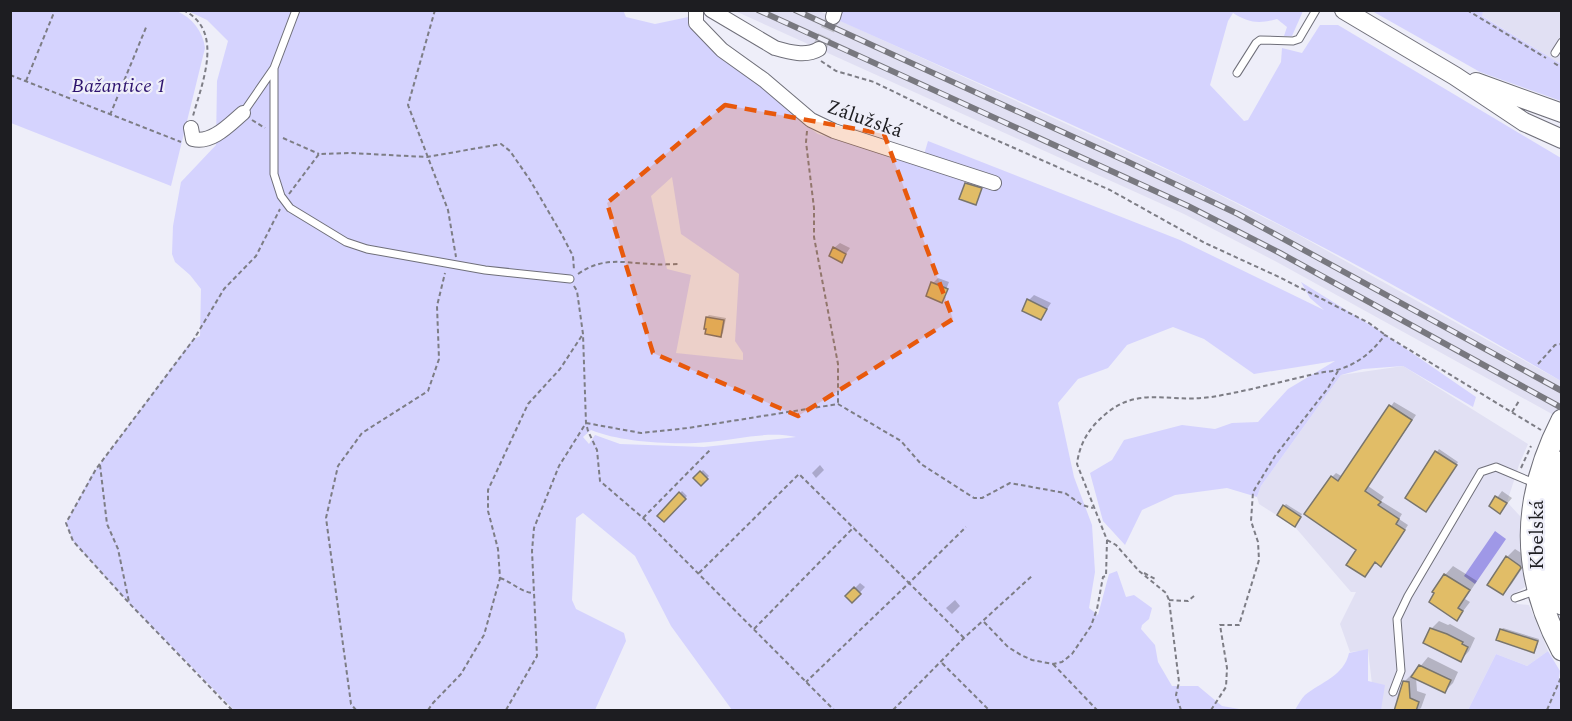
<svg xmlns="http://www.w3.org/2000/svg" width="1572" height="721" font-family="Spectral,serif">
<rect width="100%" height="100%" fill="#eeeef9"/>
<path fill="#e1e0f3" d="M735,11H819L1198,184L1295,233L1561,381V419L1275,261L1184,214Z
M1483,11H1561V64L1481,15Z
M1403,366L1528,444L1519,465L1507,502L1520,516V551L1525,587L1512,595L1517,604L1529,605L1548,651L1527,666L1496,654L1468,710H1381L1372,684L1368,650L1350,652L1340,624L1356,592H1351L1295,527L1259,504L1257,497L1261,486L1341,375Z"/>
<path fill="#d5d3fe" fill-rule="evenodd" d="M623,10L626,17L655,24L693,16L796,114L807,126L818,134L880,153L923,158L928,141L1180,240L1324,310L1310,298L1301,282L1383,333L1476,397L1473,407L1403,366L1363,369L1341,375L1261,486L1257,497L1227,488L1175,495L1142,510L1125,545L1103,521L1090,473L1112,460L1124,440L1182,425L1215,429L1232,423L1258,422L1288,389L1335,361L1254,374L1204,339L1173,327L1127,345L1108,368L1078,379L1058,403L1074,477L1092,525L1095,572L1089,608L1098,615L1109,574L1117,571L1126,597L1134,595L1152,608L1149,619L1142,625L1141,629L1155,645L1158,662L1172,686H1198L1222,706L1245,710H732L671,626L635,556L583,513L576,518L572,600L576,609L624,633L626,641L595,710H234L129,603L73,541L66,523L91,476L193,339L200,336L201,289L190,275L175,262L172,254L173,226L181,182L216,145L217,81L228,41L207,20L188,11ZM672,177L681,234L739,274L735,341L743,353V360L676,353L691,275L667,269L651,196ZM591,430C623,443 676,445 709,442C738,439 768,431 796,437L704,447L620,444L595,435L589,444L583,437Z
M840,10L1303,11L1292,36H1284L1287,27L1277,19C1259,24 1249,23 1233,13L1228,21L1210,85L1244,121L1248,120L1281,62L1282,48L1302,53L1320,25H1338L1561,158V381C1443,312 1323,244 1199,184C1081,127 960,75 840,21Z
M10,11H177C192,18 203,31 205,48L171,186L11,123Z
M1372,11H1483L1482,16L1561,64V101L1480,72Z
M1368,649V681L1385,685L1381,710H1382H1295C1298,705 1301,699 1305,695C1321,682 1344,676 1349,653Z
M1548,651L1560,671L1559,678L1561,680V710H1468L1496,654L1527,666Z"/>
<path fill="#9f98e7" d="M1495,531L1506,539L1475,584L1464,576Z"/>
<path fill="#0003" d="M968,181L983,186L976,203L966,184Z
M840,243L850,248L841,261L834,248Z
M938,278L949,282L943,297H946L942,301L933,283Z
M1034,295L1051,303L1041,318L1029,300Z
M709,315L726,318L723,333L721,335L707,317Z
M1394,402L1416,415L1368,486L1384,497L1381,501L1402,514L1399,519L1408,525L1385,560L1358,549L1332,477L1336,473L1343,477Z
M1439,449L1458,462L1428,508L1407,497Z
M820,465L824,470L816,478L812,473Z
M703,470L709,476L701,484L695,478Z
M682,491L687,496L664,520L659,516Z
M1502,491L1512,498L1500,512L1491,506Z
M1286,504L1302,514L1297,523L1284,506Z
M1515,549L1529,558L1511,585L1503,593L1507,557Z
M1453,566L1477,581L1465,599L1470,602L1457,619L1434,591L1445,575Z
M860,583L865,587L852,601L847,596Z
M955,600L960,606L952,614L946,608Z
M1439,621L1448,625L1450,624L1475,638L1469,651L1461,660L1431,629Z
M1503,628L1539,639L1536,649L1533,651L1501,630Z
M1428,657L1458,672L1453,683L1445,691L1416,678L1417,691L1426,694L1421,708L1418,710H1400L1405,681L1412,674H1414Z"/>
<path fill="#e1bd67" stroke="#79756c" stroke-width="1.5" d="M965,183L982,188L976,205L959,199Z
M833,247L846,254L842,263L829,256Z
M931,282L948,289L942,303L926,296Z
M1027,299L1047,309L1041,320L1022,311Z
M706,317L724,320L721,337L705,334L706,329H704Z
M1389,405L1412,420L1365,491L1381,502L1378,505L1399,519L1396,524L1405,530L1381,567L1375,562L1365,577L1346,565L1356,550L1304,514L1331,476L1338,481Z
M1435,451L1457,465L1426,512L1405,498Z
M700,471L708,479L701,486L693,478Z
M679,492L686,499L664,522L657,516Z
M1495,496L1507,503L1500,514L1489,506Z
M1283,505L1301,517L1295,527L1277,515Z
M1506,556L1520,566L1521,568L1503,595L1487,585Z
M1444,574L1470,590L1458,608L1463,611L1457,621L1429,602L1434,593L1432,592Z
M854,587L861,594L852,603L845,596Z
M1430,628L1447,634L1463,642L1462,644L1468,647L1461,662L1423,643Z
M1500,629L1538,641L1534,653L1496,640Z
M1419,665L1451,680L1445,693L1411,677Z
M1403,681L1409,682L1410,698L1419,702L1416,711H1394Z"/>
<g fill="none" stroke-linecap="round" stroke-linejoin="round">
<path stroke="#c4c4ce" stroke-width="14" stroke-dasharray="14 7" stroke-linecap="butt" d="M819,49L833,17"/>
<g stroke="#6f6f79" stroke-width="9">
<path id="lane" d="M1555,53L1562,42
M274,68V174L281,196L290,208L346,242L367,249L485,270L570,279
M1237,73L1256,43L1260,40L1293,41L1299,39L1316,10
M243,113L274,68L296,10
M1515,598L1535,591
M1393,692L1401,671L1397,619L1408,596L1481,472L1496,467L1534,483"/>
</g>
<g stroke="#6f6f79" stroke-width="16">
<path id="street" d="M696,10V23L722,50L764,80L811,120L834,131L994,183
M711,10L775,48C789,52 806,57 819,49
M833,17L835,10
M191,128L193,139C212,144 230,124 243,113"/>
</g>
<g stroke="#6f6f79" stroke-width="20">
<path id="secondary" d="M1344,10L1455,76L1524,122L1562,139
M1476,82L1562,113"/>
</g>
<g stroke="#6f6f79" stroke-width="23">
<path id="primary" d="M1562,420C1522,498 1520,572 1562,650
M1562,462C1546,509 1547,557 1562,604"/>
</g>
<path stroke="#7d7d85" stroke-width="2" stroke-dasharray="4.5 3" stroke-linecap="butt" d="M183,10C225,30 202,83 193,116
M435,10L408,105L448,210L456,257
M1467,10L1546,58
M821,61L836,71L874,82L964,126L1110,190L1205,243L1279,277L1369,323L1384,334
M1554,63L1562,68
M10,75L181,142
M26,81L55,10
M110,115L147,25
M252,120L265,128
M807,131L806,142L814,208V237L838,364V404
M283,138L319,154
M289,194L319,154L350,153L427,157L501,144L510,151L530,180L561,233L573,256L574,270
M578,274C604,256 623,263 652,264C661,265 671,264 680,264
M574,286L577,291L583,334L586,423L588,431L597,450L600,481L643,518L834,710
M1538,364L1555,345L1562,344
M1512,412L1519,401
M586,423L641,433L688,428L838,404L901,441L921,464L974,498H982L1010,483L1065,493L1082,505L1093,508
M100,465L107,524L118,549L129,602
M1521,468L1531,446
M643,518L711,449
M1107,540L1116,545L1139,571
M1139,571L1166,593L1169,600L1179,682L1176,695L1181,710
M699,573L799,474L909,583L806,682
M1144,573L1157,580
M500,578C512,582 519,591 532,593
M1169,600L1188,601L1194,596
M984,622L1008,647L1021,655L1032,660L1053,664L1062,662L1072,654L1091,626L1097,609L1103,577L1106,576L1107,540L1077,464C1079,448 1085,435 1096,423C1135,382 1164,404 1211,397C1249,391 1286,380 1324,372C1350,370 1369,356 1385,335L1541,430
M754,629L854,527
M964,638L909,583L966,527
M942,663L989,710
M1053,664L1097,710
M232,710L129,603L73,541L66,523L96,469L194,339L224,289L256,256L280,209
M356,710L351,704L326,518L338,466L362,433L428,391L439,359L437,306L445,273
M428,710L433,703L461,674L484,635L500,578L498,549L488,511V490L528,404L560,369L583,334
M506,710L537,656L532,551L534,528L559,466L586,423
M893,710L964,638L1033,575
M1211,710L1226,687L1227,668L1220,625H1239L1259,560L1258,542L1251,521L1253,492L1275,456L1328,388L1338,371
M1547,710L1562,675"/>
<use href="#lane" stroke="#fff" stroke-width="7"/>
<use href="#street" stroke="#fff" stroke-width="14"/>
<use href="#secondary" stroke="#fff" stroke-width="18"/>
<use href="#primary" stroke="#fff" stroke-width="21"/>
<g stroke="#78787f" stroke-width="6">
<path id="rail" d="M758,10L1188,206L1280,253L1562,408
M795,10L1126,161L1238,214L1562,391"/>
</g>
<use href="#rail" stroke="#eeeef9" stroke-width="4" stroke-dasharray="11" stroke-linecap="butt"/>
</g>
<path fill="#e8590c" fill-opacity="0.2" stroke="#e8590c" stroke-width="4.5" stroke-dasharray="12 8" stroke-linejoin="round" d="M725,105L884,134L953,319L798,416L653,353L607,203Z"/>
<g text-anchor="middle" stroke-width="4.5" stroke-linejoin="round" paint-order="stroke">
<g font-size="20" font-style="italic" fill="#2d136e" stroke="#eeeef9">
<text x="119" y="92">Bažantice 1</text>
</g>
<g font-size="20" fill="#1d1d21" stroke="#eeeef9">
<text transform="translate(865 118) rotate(19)" y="7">Zálužská</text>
<text transform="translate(1536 535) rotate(-90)" y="7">Kbelská</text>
</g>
</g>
<rect width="1572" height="721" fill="none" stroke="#1d1d21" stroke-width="24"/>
</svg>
